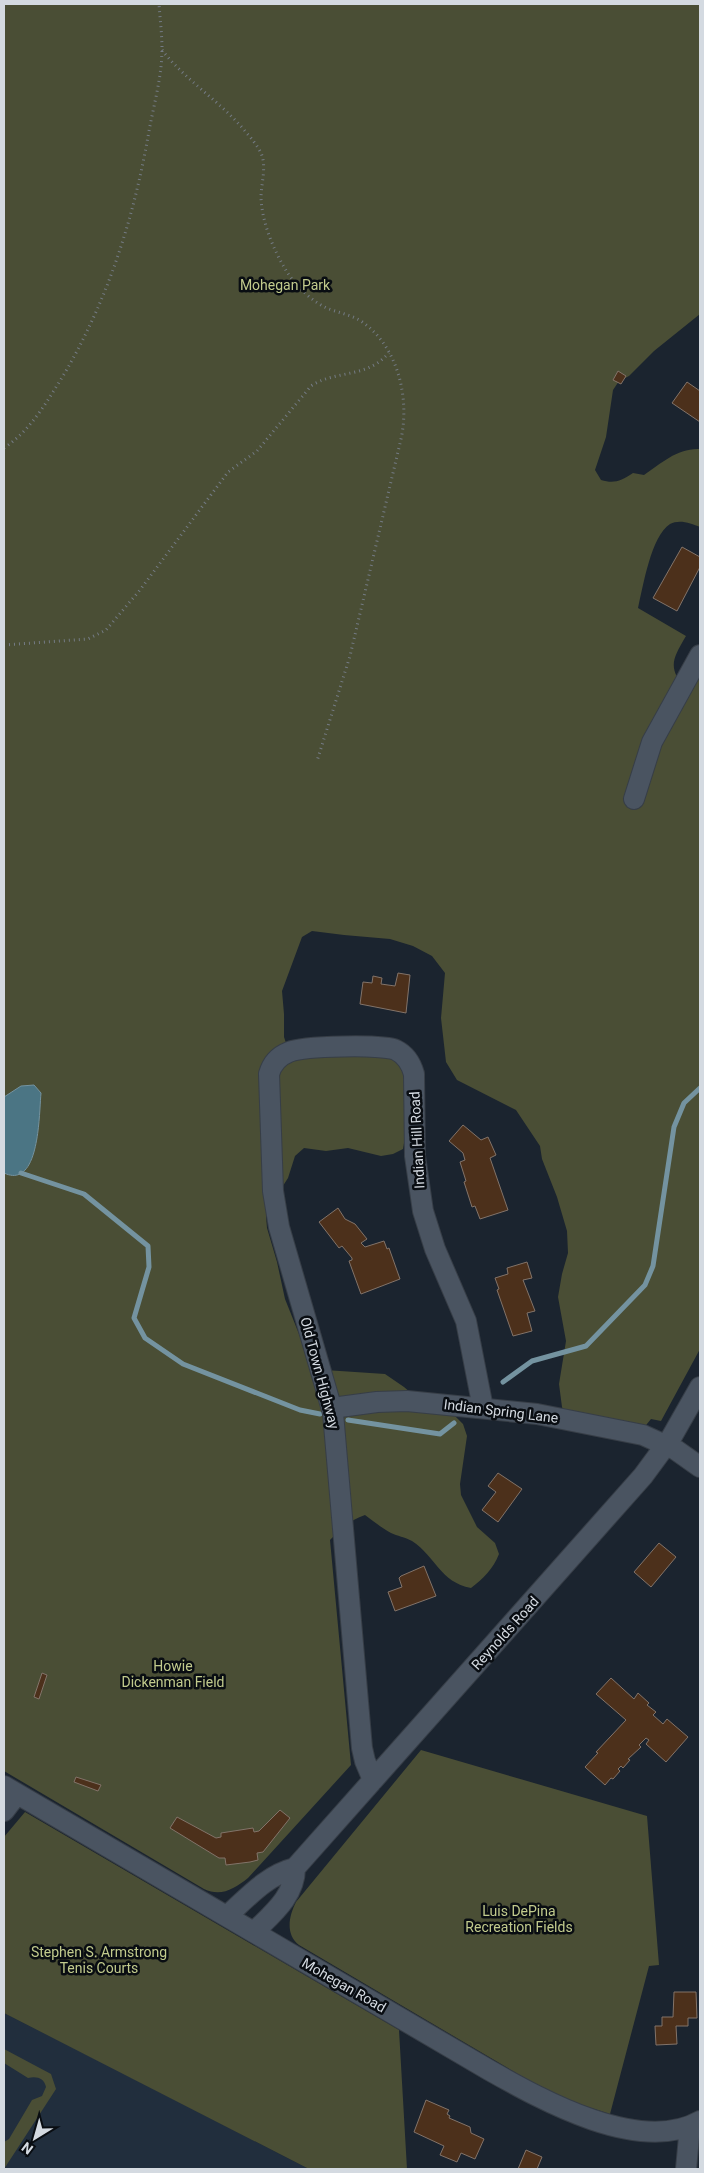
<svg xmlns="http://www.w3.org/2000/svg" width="704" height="2173" font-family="Roboto,sans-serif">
<rect width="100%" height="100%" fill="#1b242f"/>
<path fill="#212e3d" d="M4,2013L103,2063L309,2169H4Z"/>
<path fill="#4a4e35" d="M4,4H700V314L654,351L629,376L619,381L613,390L606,437L595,470L601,480C614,484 621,481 633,473L644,475C662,463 677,448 700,449V527C691,523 679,519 670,524C651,536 643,587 638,608L686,636C670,663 669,667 687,693L700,671V1349L661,1421L651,1419L638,1435L569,1428L562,1407L559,1384L566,1341L558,1297L562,1274L568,1253L567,1231L557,1197L542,1159L540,1146L516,1110L457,1080L446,1062L441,1018L445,973L432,956L413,946L390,939L344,935L312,931L302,937L282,991L284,1014V1037L288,1049L388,1051L402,1068L406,1091L404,1114L405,1137L403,1149L393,1154L381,1156L348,1148L326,1151L304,1148L295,1156L288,1178L270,1206L266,1216L267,1228L277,1262L285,1299L303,1344L325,1370L385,1374L404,1387L431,1410L454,1415L463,1424L467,1436L460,1484L461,1495L477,1527L495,1543L499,1554C493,1569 483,1579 471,1588C440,1582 436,1557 412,1541C405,1537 397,1536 391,1533C382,1528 373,1521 365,1515C350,1520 341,1529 330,1540L351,1765L248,1878C234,1889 221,1897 204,1889L4,1771Z
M421,1750L647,1816L659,1965L649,1966L610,2114L567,2100L540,2087L299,1945C285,1934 289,1916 296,1902Z
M25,1812L399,2030L407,2169H309L4,2013V1837Z
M4,2049L51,2074L56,2089L4,2169V2142L9,2139L32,2100L42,2096L46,2087C44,2078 37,2076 28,2078L4,2063Z"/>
<path fill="#4b7584" stroke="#7493a0" d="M34,1085L41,1093C39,1113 40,1190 4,1173V1097L21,1086Z"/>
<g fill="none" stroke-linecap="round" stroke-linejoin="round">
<path stroke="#7493a0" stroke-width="5" d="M21,1173L84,1194L148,1246L149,1267L134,1318L145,1338L183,1364L300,1410L320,1414
M503,1382L532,1361L586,1346L645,1285L653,1266L674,1127L684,1103L700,1088
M348,1420L440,1434L454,1423"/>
</g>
<path fill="#4c301b" stroke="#827369" d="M618,371L626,376L621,384L613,380Z
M687,382L700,391V422L672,403Z
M682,547L700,557V567L677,611L653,598Z
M398,973L410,975L406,1013L360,1004L363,982L372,983L373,976L382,978L381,984L395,986Z
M463,1125L481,1140L488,1137L496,1155L490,1158L508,1210L480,1219L475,1206L472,1207L464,1182L466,1181L460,1162L465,1160L463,1153L449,1141Z
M338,1208L345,1219L355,1224L367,1239L361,1243L365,1247L384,1241L387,1249L389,1248L400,1279L361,1294L349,1261L352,1260V1258L342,1246L339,1248L319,1222Z
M527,1262L532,1278L523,1280L535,1311L527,1313L532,1331L513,1336L497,1290L499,1289L495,1278L508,1274L507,1268Z
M498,1473L522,1489L498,1522L482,1510L496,1492L488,1486Z
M659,1543L676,1557L651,1587L634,1572Z
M424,1566L436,1596L395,1611L388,1592L402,1587L399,1578L401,1576Z
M42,1673L47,1675L39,1699L34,1697Z
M611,1678L634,1699L638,1693L649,1703L647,1705L656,1712L653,1715L663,1724L667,1719L688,1737L666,1762L646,1744L649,1740L646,1738L639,1745L641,1747L628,1759L630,1760L623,1768L621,1766L618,1769L620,1771L613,1779L611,1778L605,1785L585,1767L598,1753L596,1752L626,1720L596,1694Z
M76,1777L101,1785L98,1791L74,1782Z
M280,1810L290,1818L263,1852L257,1853L258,1860L250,1862L226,1865L225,1858H219L170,1828L177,1817L216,1838L221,1837V1833L253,1828L254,1832L259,1831Z
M674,1992H696L697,2018H688V2026H676L677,2044L656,2045L655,2026H662V2017H673Z
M426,2100L449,2110L447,2114L450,2116L449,2118L470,2127L471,2133L484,2139L475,2159L461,2153L457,2162L440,2155L444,2146L414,2132Z
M526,2150L542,2157L537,2169H518Z"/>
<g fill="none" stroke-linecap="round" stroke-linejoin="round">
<g stroke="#373e47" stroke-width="22">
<path id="minor" d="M634,799L652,742L700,655
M332,1408L377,1402L407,1401L537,1414L643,1435L676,1450L700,1467
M373,1780L365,1761L362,1748L333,1413L279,1227L273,1191L269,1074C272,1063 279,1056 289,1052C303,1046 383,1044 396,1050C406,1055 411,1063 414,1074L415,1156L423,1211L435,1249L466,1321L483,1408
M4,1786L489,2070C542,2100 640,2155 700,2121
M4,1811L17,1794
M227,1916C248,1897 267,1875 295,1868L643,1476L671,1438L700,1387
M254,1932C272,1914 295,1896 295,1868
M686,2169L690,2126"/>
</g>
<path stroke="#747b84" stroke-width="3" stroke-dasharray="1 4" stroke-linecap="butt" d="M162,50C186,81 220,101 245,131C251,138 257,145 261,153C267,167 261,183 261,198C262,223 274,251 287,272C297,287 312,302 329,309C340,313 351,315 361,321C398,346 410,398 401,439L350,656L317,761
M4,448C31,430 46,403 63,376C108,300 134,218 149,131C154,104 162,76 162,49C162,34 160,19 159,4
M4,645L88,639L106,630L140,590L228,472L257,451L311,386C330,373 356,376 376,364C381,361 385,357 389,353"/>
<use href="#minor" stroke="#4a5461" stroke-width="20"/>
</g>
<g text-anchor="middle" stroke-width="5" stroke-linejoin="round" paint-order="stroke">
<g font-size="14" fill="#c2cb8d" stroke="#090d12">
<text x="285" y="290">Mohegan Park</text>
<text x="173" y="1671">Howie<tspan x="173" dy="16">Dickenman Field</tspan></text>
<text x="519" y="1916">Luis DePina<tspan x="519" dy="16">Recreation Fields</tspan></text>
<text x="99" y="1957">Stephen S. Armstrong<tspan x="99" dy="16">Tenis Courts</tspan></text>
</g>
<g font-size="14" fill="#d4dae1" stroke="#090d12">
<text transform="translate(417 1140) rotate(-93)" y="5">Indian Hill Road</text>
<text transform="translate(320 1373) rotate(75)" y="5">Old Town Highway</text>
<text transform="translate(501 1411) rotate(7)" y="5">Indian Spring Lane</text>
<text transform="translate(505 1633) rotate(-48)" y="5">Reynolds Road</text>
<text transform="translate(344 1985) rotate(30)" y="5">Mohegan Road</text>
</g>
</g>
<rect width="704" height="2173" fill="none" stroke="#d4dae1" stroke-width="10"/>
<g transform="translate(35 2138) rotate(217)" stroke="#090d12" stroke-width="4" paint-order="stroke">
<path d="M0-4L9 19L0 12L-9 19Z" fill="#d4dae1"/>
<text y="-8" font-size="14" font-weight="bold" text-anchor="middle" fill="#d4dae1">N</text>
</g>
</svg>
